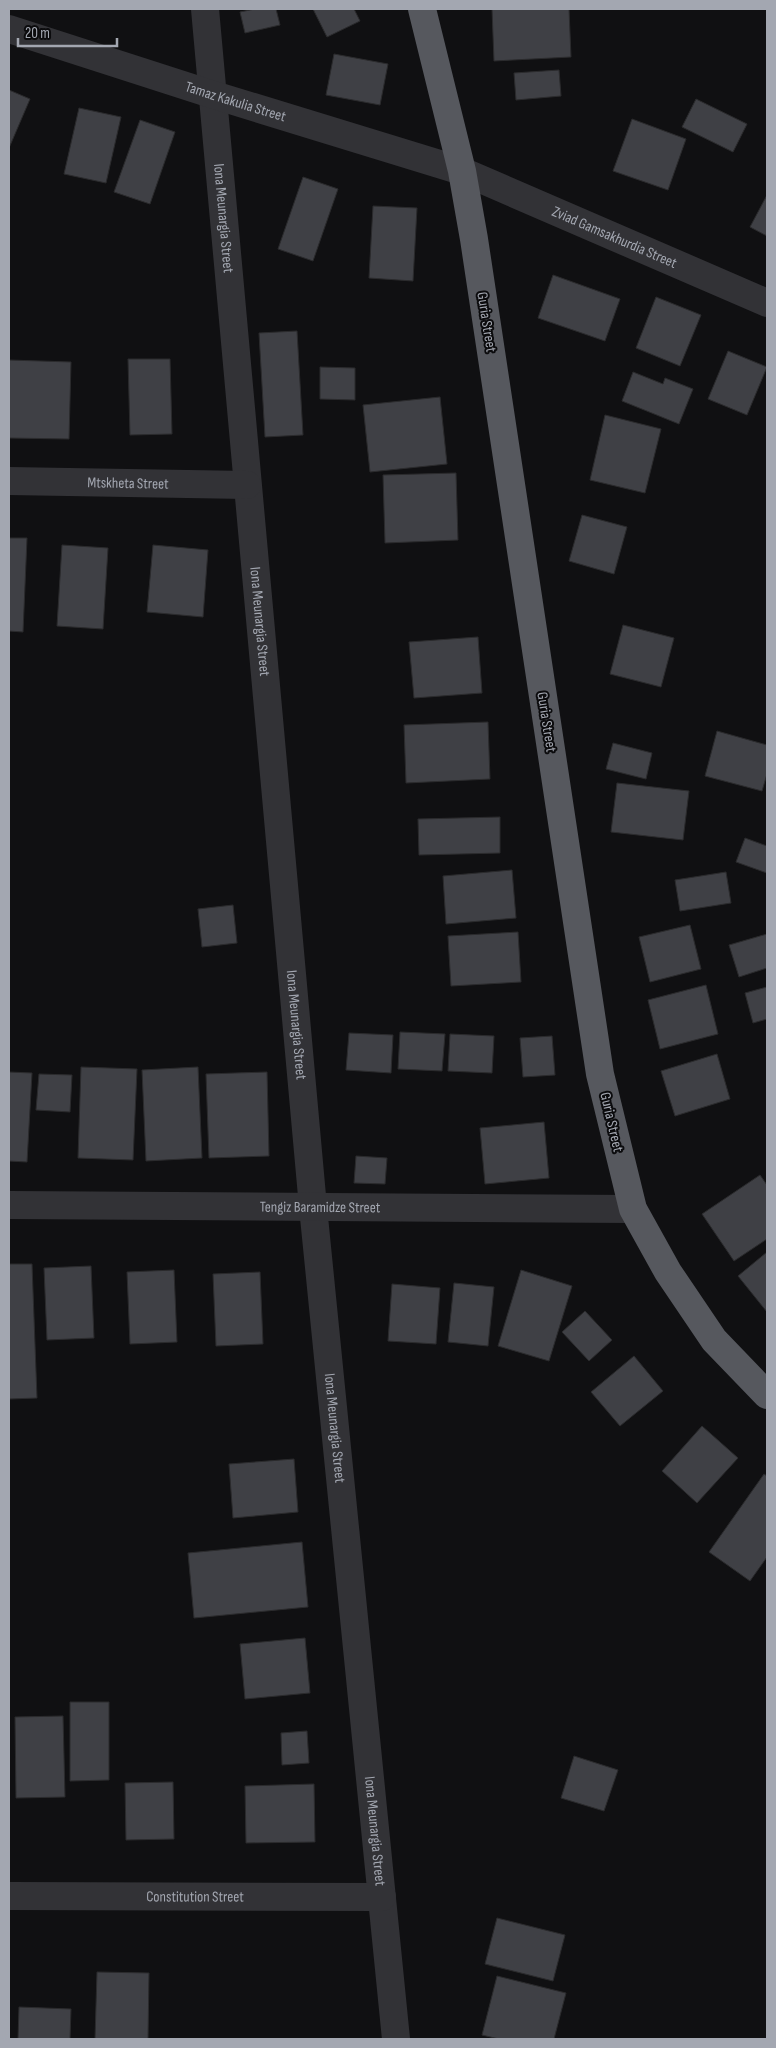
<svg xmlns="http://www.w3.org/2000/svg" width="776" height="2048" font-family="'Sofia Sans Condensed',sans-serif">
<rect width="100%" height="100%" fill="#101012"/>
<path fill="#3f4045" stroke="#2b2b2d" d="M255,9H276L280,25L245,33L240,12Z
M313,9H354L360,21L327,37Z
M492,9H569L571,57L494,61Z
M334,54L388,64L380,105L326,95Z
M559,70L561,96L516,100L514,73Z
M9,90L30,99L9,148Z
M696,99L747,124L733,152L682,127Z
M79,108L121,117L106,183L64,174Z
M632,119L686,139L668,190L613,171Z
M140,120L175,132L150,204L114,192Z
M303,177L338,189L313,261L278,249Z
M767,195V236L750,227Z
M373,206L417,208L413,281L369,278Z
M553,275L620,299L605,341L538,318Z
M656,297L701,315L680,366L636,348Z
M297,331L303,435L265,437L259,333Z
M728,351L767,367L747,415L708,399Z
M128,359H170L172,434L130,435Z
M9,360L71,362L69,439L9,438Z
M320,367L355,368V400L320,399Z
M633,372L663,384L665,378L693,389L679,424L622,401Z
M440,397L447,464L370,472L363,405Z
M605,415L661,429L645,493L590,480Z
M456,473L458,540L385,543L383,475Z
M582,515L627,527L614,574L569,561Z
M9,538H27L23,632L9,631Z
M62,545L108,548L103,629L57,626Z
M153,545L208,550L203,617L147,612Z
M623,625L674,638L661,687L610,674Z
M478,637L482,693L414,698L409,642Z
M488,722L490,779L406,783L404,725Z
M717,731L767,745V774L762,791L705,776Z
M613,743L652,753L646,779L606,769Z
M617,783L689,791L683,840L611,832Z
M500,817V853L419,855L418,819Z
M745,838L767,846V873L736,862Z
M512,870L516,918L446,924L443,876Z
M726,872L731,903L680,911L675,880Z
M233,905L237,943L202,947L198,909Z
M690,925L701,969L650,982L639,937Z
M518,932L521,982L451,986L448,936Z
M767,934V968L739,977L729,945Z
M706,985L718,1034L660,1049L648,1000Z
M767,987V1019L753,1023L745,993Z
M400,1032L445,1034L442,1071L398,1069Z
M349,1033L393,1035L391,1073L346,1070Z
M450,1034L494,1036L492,1073L448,1071Z
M552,1036L555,1075L523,1077L520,1038Z
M717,1054L730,1099L675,1116L661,1071Z
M81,1067L137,1069L133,1160L78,1158Z
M198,1067L202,1158L146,1161L142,1070Z
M9,1072L32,1073L27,1162L9,1161Z
M267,1072L269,1156L209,1158L206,1074Z
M39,1074L72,1075L70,1112L36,1110Z
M544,1122L549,1178L485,1184L480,1128Z
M356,1156L387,1158L385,1184L354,1183Z
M760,1175L767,1185V1239L734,1261L702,1214Z
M767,1252V1312L738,1276Z
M9,1264H32L37,1398L9,1399Z
M91,1266L94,1338L47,1340L44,1268Z
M174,1270L177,1342L130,1344L127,1272Z
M521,1270L572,1286L549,1361L498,1346Z
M260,1272L263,1344L216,1346L213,1274Z
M454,1283L494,1287L488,1346L448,1342Z
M392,1284L440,1288L436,1344L388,1341Z
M585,1311L612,1340L589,1361L562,1332Z
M634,1356L663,1391L620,1426L591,1392Z
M702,1426L738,1458L697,1503L662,1471Z
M294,1459L298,1512L233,1518L229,1464Z
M764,1474L767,1476V1557L750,1581L709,1552Z
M302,1542L308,1607L194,1618L188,1553Z
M305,1638L310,1693L245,1699L240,1644Z
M70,1702H109V1780L70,1781Z
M63,1716L65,1797L16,1798L15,1717Z
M307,1731L309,1763L282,1765L281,1733Z
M574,1756L618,1770L604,1811L561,1798Z
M173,1782L174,1839L126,1840L125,1783Z
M314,1784L315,1842L246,1843L245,1786Z
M497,1918L565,1935L553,1981L485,1964Z
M97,1972L149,1973L148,2039H95Z
M497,1976L566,1993L554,2039H499L482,2035Z
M19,2007L71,2009L70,2039H18Z"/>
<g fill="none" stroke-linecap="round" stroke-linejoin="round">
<g stroke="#323236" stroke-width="28">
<path id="s1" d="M205,9L313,1207L396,2039"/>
<path id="s2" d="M9,29L214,95L462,171L767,303"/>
<path id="s3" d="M9,481L247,485"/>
<path id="s4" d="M9,1205L633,1209"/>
<path id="s5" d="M9,1896L382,1897"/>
</g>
<path stroke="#56585e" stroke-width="28" d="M422,9L462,171L474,239L600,1074L633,1209L668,1272L714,1340L767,1395"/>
</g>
<g text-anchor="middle" stroke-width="4" stroke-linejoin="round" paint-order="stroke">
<g font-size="15" fill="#a3a7b1" stroke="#0b0b0d">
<text dy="5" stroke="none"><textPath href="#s2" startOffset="238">Tamaz Kakulia Street</textPath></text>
<text dy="5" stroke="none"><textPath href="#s1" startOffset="210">Iona Meunargia Street</textPath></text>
<text dy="5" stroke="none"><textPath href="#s2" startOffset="641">Zviad Gamsakhurdia Street</textPath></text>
<text transform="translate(487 322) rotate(81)" y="5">Guria Street</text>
<text dy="5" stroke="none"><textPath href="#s3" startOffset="119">Mtskheta Street</textPath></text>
<text dy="5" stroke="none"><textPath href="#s1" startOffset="615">Iona Meunargia Street</textPath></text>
<text transform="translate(547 722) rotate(81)" y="5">Guria Street</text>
<text dy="5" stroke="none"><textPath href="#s1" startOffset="1020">Iona Meunargia Street</textPath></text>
<text transform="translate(612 1122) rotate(77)" y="5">Guria Street</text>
<text dy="5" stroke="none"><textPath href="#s4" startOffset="311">Tengiz Baramidze Street</textPath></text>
<text dy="5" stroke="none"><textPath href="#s1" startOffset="1425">Iona Meunargia Street</textPath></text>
<text dy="5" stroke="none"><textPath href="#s1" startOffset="1830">Iona Meunargia Street</textPath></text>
<text dy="5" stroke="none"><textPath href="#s5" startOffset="186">Constitution Street</textPath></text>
</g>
</g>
<rect width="776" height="2048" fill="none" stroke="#a3a7b1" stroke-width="20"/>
<path d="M18 38v8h99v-8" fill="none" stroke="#a3a7b1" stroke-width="2.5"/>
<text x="25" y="38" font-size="15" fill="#a3a7b1" stroke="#0b0b0d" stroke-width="4" paint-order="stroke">20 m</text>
</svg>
